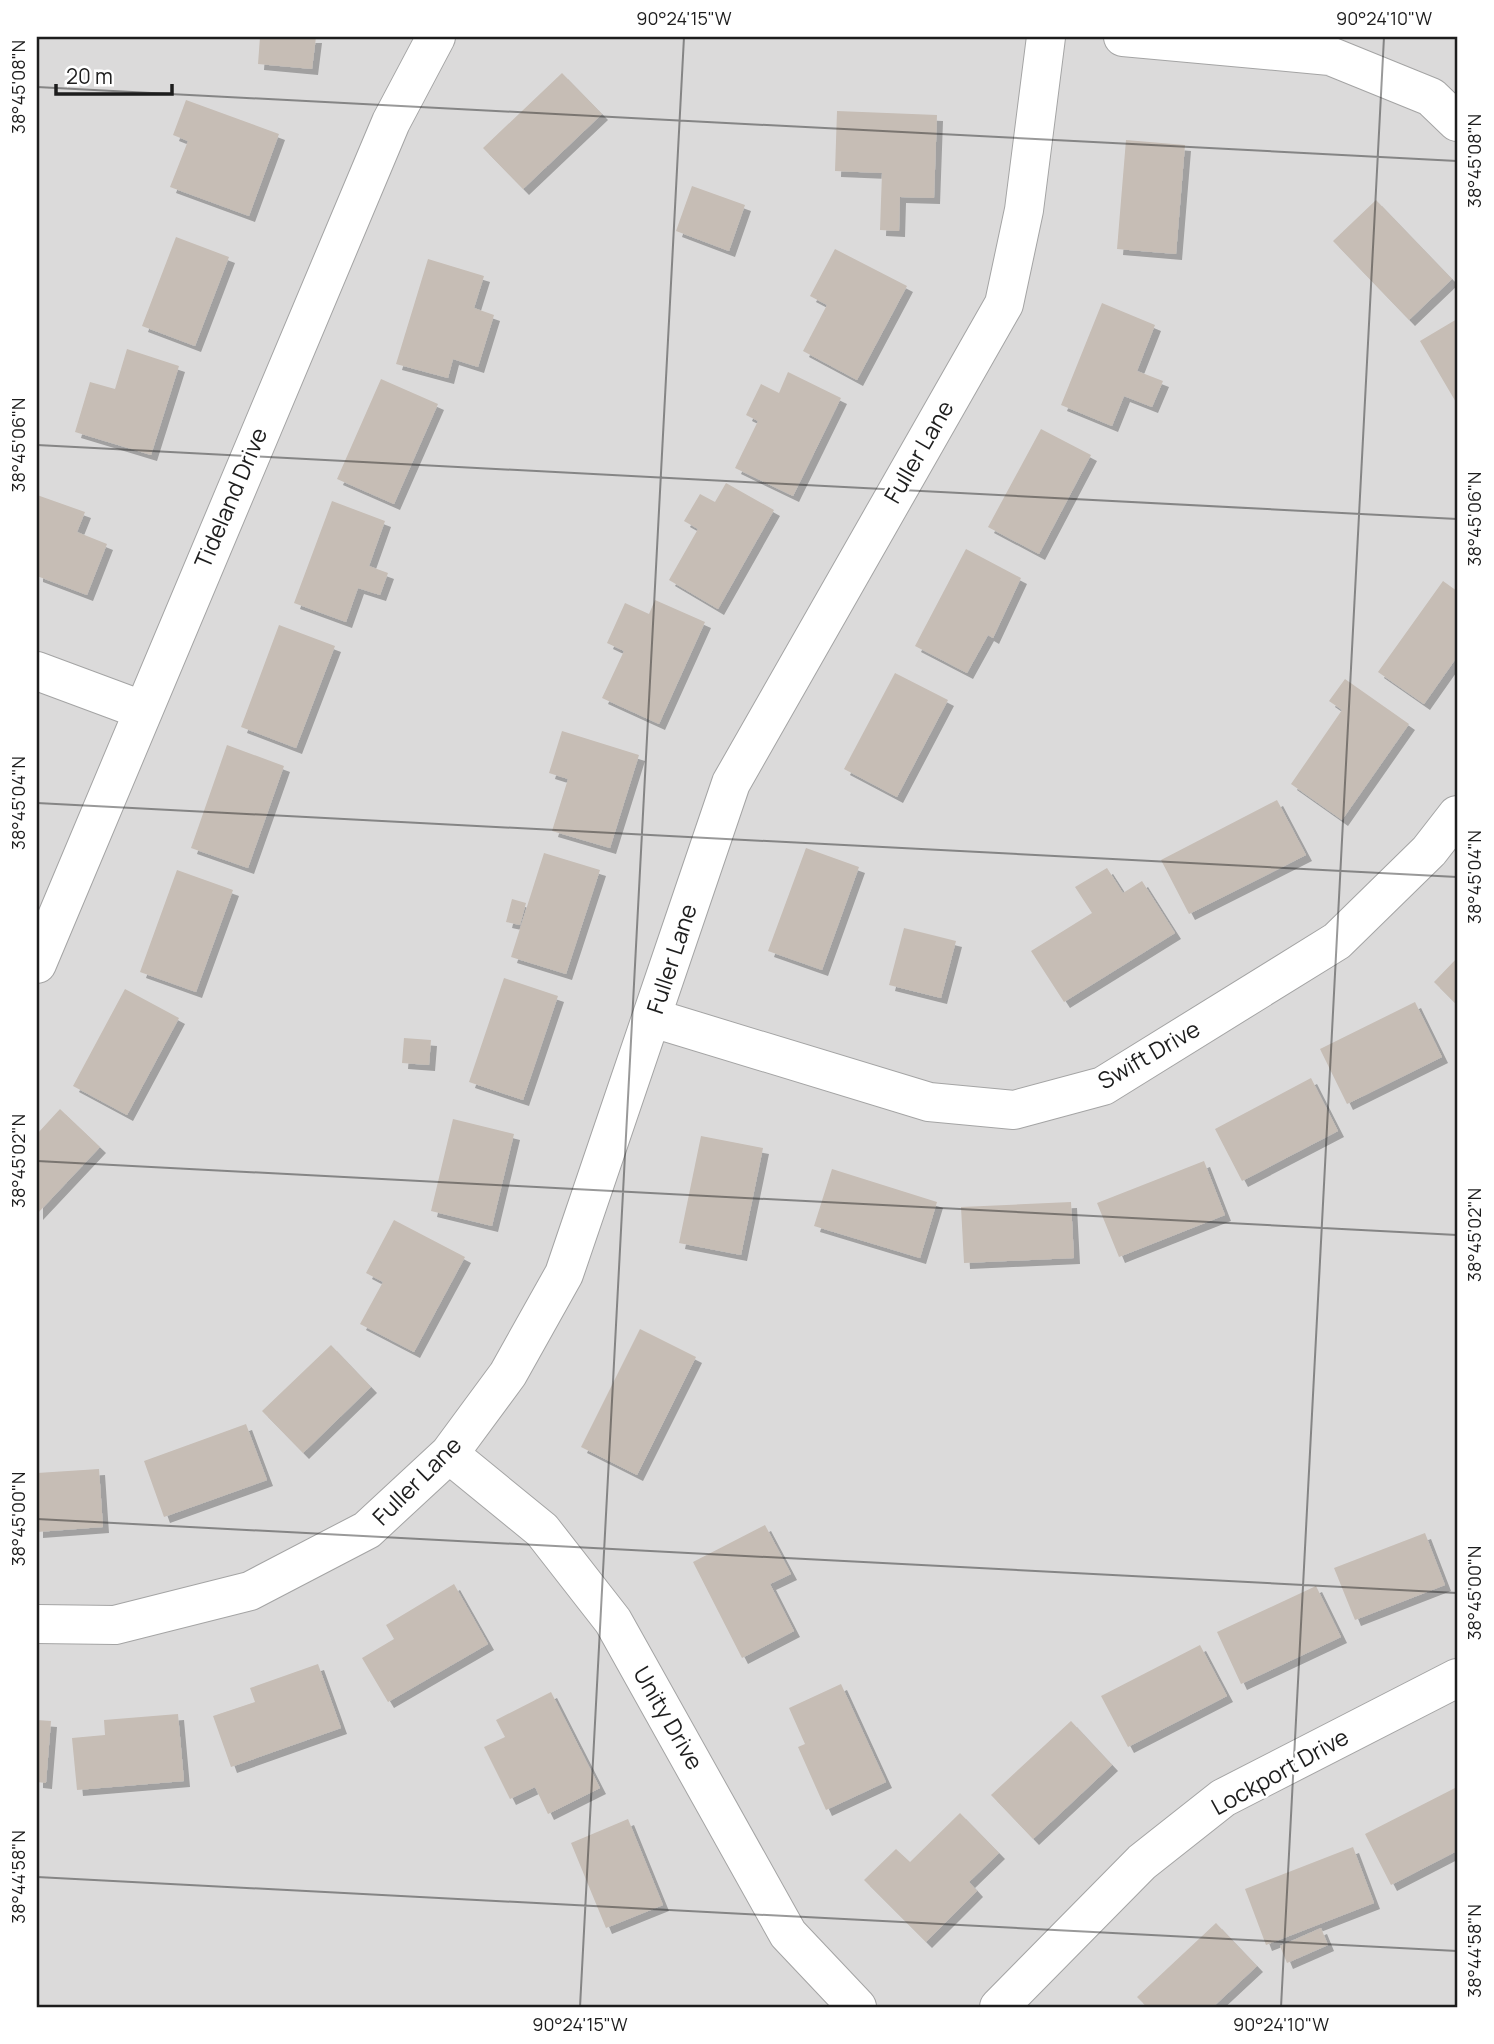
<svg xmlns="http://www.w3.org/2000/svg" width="1494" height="2044" font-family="Manrope,sans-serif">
<defs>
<filter id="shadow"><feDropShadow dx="6" dy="6" stdDeviation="0" flood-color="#0004"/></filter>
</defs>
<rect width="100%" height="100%" fill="#efebe2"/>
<path fill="#dbdada" d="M37,37H1457V2007H37Z"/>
<path fill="#c6bdb5" filter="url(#shadow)" d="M260,37H316L312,69L258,64Z
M562,73L602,114L523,189L483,148Z
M186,100L279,134L249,216L170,187L188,141L173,135Z
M837,111L937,115L934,198L900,197L899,231L880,230L882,173L835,171Z
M1126,140L1185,145L1176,254L1117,249Z
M692,186L745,205L729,251L676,231Z
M1376,200L1452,279L1409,320L1333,241Z
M176,237L229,257L195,346L142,326Z
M835,249L907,286L857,380L803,351L827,305L810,296Z
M428,259L484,276L474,308L494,315L478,367L453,359L448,378L396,364Z
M1102,303L1155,325L1137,371L1163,381L1152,407L1124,396L1112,426L1061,405Z
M1457,319V404L1420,341Z
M127,349L179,366L151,455L75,432L90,382L115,389Z
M788,372L841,398L793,496L735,468L758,421L746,415L761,384L779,393Z
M381,379L438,404L394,504L337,479Z
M1041,429L1091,455L1039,554L988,527Z
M726,483L774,510L718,609L669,580L698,529L684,521L700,494L715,502Z
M37,495L85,512L77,532L107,544L87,595L37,576Z
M332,501L385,521L369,566L388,573L380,595L358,588L346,622L294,603Z
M966,549L1021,578L993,638L988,635L967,673L915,646Z
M1443,581L1457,591V657L1424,704L1378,672Z
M655,600L705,622L659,724L602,698L624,651L607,643L625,603L649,614Z
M279,625L335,646L296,748L241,727Z
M895,673L948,700L897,797L844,769Z
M1345,679L1409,724L1342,820L1291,784L1342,710L1329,701Z
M562,731L639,755L610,848L552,831L568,779L549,773Z
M227,745L284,766L248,868L191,848Z
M1277,800L1306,855L1189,914L1161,860Z
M806,848L859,867L822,970L768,951Z
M544,853L600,870L566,974L511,957Z
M1107,868L1123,893L1142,881L1175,933L1064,1002L1031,951L1092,913L1075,887Z
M177,870L233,890L196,992L140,972Z
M512,899L526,903L520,925L506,922Z
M904,928L956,941L941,998L889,985Z
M1457,958V1005L1434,982Z
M504,978L558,996L523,1100L469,1082Z
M125,989L179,1018L127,1115L73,1086Z
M1415,1002L1442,1057L1347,1104L1320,1049Z
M404,1038L431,1040L429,1065L402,1063Z
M1311,1078L1338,1131L1242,1181L1215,1129Z
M60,1109L100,1147L37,1214V1134Z
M453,1119L514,1134L492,1226L431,1211Z
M701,1136L763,1148L741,1255L679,1243Z
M1204,1161L1225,1215L1119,1257L1097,1203Z
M832,1169L937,1202L920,1258L814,1226Z
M1071,1202L1074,1258L964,1263L961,1207Z
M394,1220L465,1257L414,1352L360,1324L383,1282L366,1273Z
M640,1329L696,1357L637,1475L581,1447Z
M331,1345L371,1387L303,1453L262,1411Z
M246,1424L267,1480L164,1517L144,1461Z
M99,1469L103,1527L37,1532V1473Z
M765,1525L791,1574L770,1584L794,1631L742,1658L693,1562Z
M1425,1533L1445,1585L1355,1620L1334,1568Z
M454,1584L488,1644L388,1702L362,1658L394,1639L386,1625Z
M1316,1586L1341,1637L1241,1684L1217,1632Z
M1200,1645L1227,1696L1128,1747L1101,1696Z
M318,1664L341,1728L231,1767L213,1716L255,1702L250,1688Z
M841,1684L886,1782L826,1810L798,1747L805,1744L789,1708Z
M551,1692L600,1788L548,1814L535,1787L510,1799L484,1747L505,1737L496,1720Z
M178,1714L184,1781L77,1790L72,1738L105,1735L104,1720Z
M37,1720L51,1721L46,1783L37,1782Z
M1071,1721L1112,1765L1033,1839L991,1795Z
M1457,1787V1851L1391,1885L1365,1834Z
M960,1813L999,1853L969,1882L977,1891L926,1942L864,1880L896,1849L910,1862Z
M628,1819L663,1905L606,1928L571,1843Z
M1353,1847L1374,1903L1266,1945L1245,1889Z
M1216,1923L1257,1966L1213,2007H1147L1137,1997Z
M1321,1928L1328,1945L1287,1963L1280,1946Z"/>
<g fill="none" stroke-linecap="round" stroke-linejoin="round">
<g stroke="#a4a4a4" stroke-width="40">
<path id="minor" d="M1123,37L1330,56L1431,97L1457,122
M37,671L142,710
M37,964L391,122L436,37
M653,1018L929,1102L1014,1110L1103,1086L1337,941L1429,851L1457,815
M449,1454L542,1530L613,1621L788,1934L857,2007
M37,1624L115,1625L250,1591L367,1530L449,1454L508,1374L564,1274L731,783L1004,304L1024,210L1046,37
M999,2007L1142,1862L1223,1798L1457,1678"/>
</g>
<use href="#minor" stroke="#fff" stroke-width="38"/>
</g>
<path fill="none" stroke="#1d1d1d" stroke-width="2" stroke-opacity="0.45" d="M37,87L1457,161M37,445L1457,519M37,803L1457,877M37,1161L1457,1235M37,1519L1457,1593M37,1877L1457,1951M580,2007L684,37M1281,2007L1384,37"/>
<g text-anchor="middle" stroke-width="5" stroke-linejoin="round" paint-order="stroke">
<g font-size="23" fill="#1d1d1d" stroke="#fff">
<text transform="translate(919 452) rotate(-60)" y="8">Fuller Lane</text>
<text transform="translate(231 498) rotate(-67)" y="8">Tideland Drive</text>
<text transform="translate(672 959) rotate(-72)" y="8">Fuller Lane</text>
<text transform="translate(1149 1055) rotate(-30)" y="8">Swift Drive</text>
<text transform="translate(417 1481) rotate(-45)" y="8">Fuller Lane</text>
<text transform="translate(668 1718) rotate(60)" y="8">Unity Drive</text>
<text transform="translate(1280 1772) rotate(-29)" y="8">Lockport Drive</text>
</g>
</g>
<rect width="1494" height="2044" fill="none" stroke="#ffffff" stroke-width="77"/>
<path d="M56 84v10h116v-10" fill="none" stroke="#1d1d1d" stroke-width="3.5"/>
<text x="66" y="84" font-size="21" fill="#1d1d1d" stroke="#ffffff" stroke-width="5" paint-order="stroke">20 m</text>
<rect x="38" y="38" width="1418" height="1968" fill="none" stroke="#1d1d1d" stroke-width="2.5"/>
<g font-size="18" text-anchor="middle" fill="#1d1d1d">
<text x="684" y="25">90°24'15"W</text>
<text x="1384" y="25">90°24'10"W</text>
<text transform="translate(19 87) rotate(-90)" y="6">38°45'08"N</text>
<text transform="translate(1475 161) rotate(-90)" y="6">38°45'08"N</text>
<text transform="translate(19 445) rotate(-90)" y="6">38°45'06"N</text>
<text transform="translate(1475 519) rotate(-90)" y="6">38°45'06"N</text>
<text transform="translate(19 803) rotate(-90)" y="6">38°45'04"N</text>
<text transform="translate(1475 877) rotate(-90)" y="6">38°45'04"N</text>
<text transform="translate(19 1161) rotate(-90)" y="6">38°45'02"N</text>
<text transform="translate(1475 1235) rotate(-90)" y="6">38°45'02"N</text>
<text transform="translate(19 1519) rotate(-90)" y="6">38°45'00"N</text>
<text transform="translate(1475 1593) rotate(-90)" y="6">38°45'00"N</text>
<text transform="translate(19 1877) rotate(-90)" y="6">38°44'58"N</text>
<text transform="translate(1475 1951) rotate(-90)" y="6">38°44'58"N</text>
<text x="580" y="2031">90°24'15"W</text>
<text x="1281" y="2031">90°24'10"W</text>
</g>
</svg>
